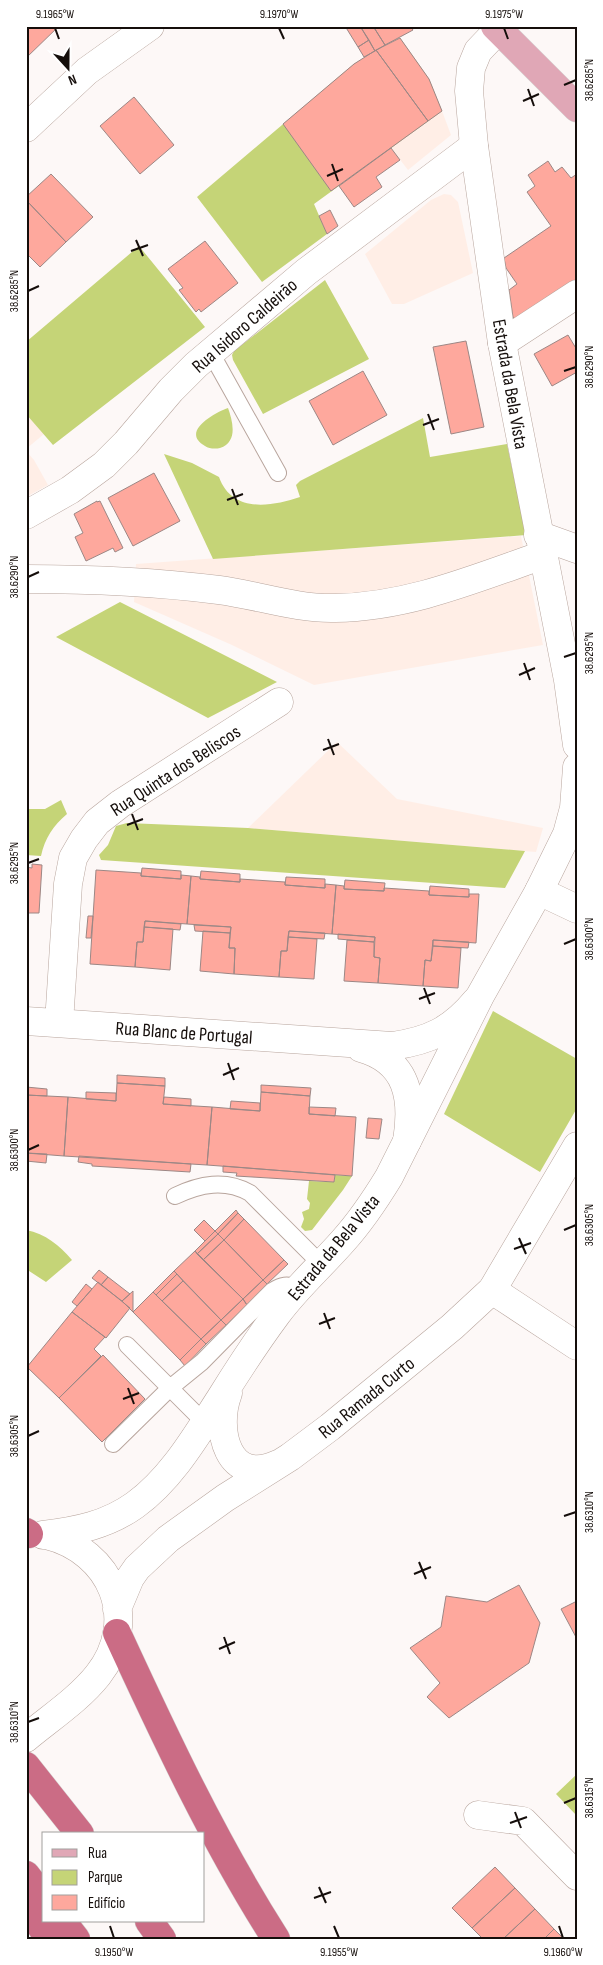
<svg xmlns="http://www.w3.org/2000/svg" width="603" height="1965" font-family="'Sofia Sans Condensed',sans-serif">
<rect width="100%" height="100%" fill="#fdf8f7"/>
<path fill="#ffeee6" d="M442,111L451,135L408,170L391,148Z
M444,194L451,195L458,202L473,273L404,304H392L365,254L431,200Z
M26,414L44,434L26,449Z
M26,451L34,460L48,485L26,497Z
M521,536L543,645L314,685L232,645L134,602L136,564Z
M337,742L397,799L543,828L536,852L248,828Z"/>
<path fill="#c5d477" d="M400,38L429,79L442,111L314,204L327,234L262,282L197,197L354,64Z
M139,246L205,327L53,445L26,414V342Z
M325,280L369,359L263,414L233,360L232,355L234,351Z
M228,408C233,422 238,442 220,448C216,449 209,449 205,446C180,432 214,413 228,408Z
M423,418L430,457L507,444L526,535L213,559L164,454L192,463L219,477C232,513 270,507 300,497L296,485L300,481Z
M120,602L277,682L208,718L56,637Z
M61,800L67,814C53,826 45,838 41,856L26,855V809H45Z
M127,823L248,828L525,851L505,888L101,860L99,855L108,845L116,826Z
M493,1011L577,1059V1108L540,1172L444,1114Z
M335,1175L352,1176L343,1190L312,1230L305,1231L301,1227L304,1219L302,1212L309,1209L310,1203L307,1199L309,1181L334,1182Z
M26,1230C46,1234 59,1245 72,1260L46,1282L26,1269Z
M577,1774V1816L556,1794Z"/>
<path fill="#fea89d" stroke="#9c8785" d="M26,26H59L26,58Z
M345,26H360L369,40L358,47Z
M360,26H373L385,45L375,51Z
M373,26H410L413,30L385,45Z
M400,38L429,79L442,111L428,121L376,50Z
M369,40L375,51L364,57L358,47Z
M376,50L428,121L331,191L283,124L354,64Z
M134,97L174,145L140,174L100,126Z
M391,148L400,160L376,177L382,187L354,207L339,186Z
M548,161L555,172L562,167L571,178L577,174V284L518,325L513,317L509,290L517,284L506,268L504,258L551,226L527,192L535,186L528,175Z
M51,174L93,217L66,242L26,200V197Z
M26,200L66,242L40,267L26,253Z
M330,210L338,226L327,234L319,216Z
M205,241L238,283L201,312L199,309L196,312L179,290L183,288L168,269Z
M568,335L577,350V372L552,386L534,354Z
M466,341L484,427L451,434L433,347Z
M363,371L387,415L333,445L309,401Z
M154,473L180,521L133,546L108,498Z
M97,501V502L100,501L123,548L115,552L113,548L86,561L75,537L83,533L74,514Z
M32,864L42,865L39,913H26V867L32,868Z
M142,868L181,871V879L141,876Z
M96,870L141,873V876L181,879V875L191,876L187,924L145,921L143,942H137L135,967L90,964Z
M201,871L240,874V882L200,879Z
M191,876L200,877V879L240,882V879L285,882V885L325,888V884L336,885L332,934L289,931L287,951H281L279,977L234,974L235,948H229L231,927L187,924Z
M286,877L325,879V888L285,885Z
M345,880L385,883L384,891L344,889Z
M336,885L344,886V889L384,891V888L429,891V895L469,897V894H479L476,943L433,940L431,961L425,960L423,986L378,983L380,958L374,957L375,937L332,934Z
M430,886L469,889V897L429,895Z
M88,916H93L91,938H86Z
M145,921L181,924L180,930L144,927Z
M194,925L231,927L230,933L195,931Z
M144,927L173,929L170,970L135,967L137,942H143Z
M203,931L230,933L229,948H235L234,974L200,971Z
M289,931L325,933L324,939L288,937Z
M338,934L375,937L374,942L338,939Z
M288,937L317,939L314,979L279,977L281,951H287Z
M347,940L374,942V957L380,958L378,983L344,981Z
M433,940L469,942L468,948L433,946Z
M433,946L461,948L458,988L423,986L425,960L431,961Z
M117,1075L165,1078V1086L117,1083Z
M117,1083L165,1086L163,1104L212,1107L207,1165L64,1156L68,1097L116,1101Z
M261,1085L311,1088L310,1096L261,1092Z
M26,1087L47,1089V1096L26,1095Z
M86,1092L116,1093V1101L86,1099Z
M261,1092L310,1096L309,1114L356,1117L352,1176L207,1165L212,1107L260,1111Z
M26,1095L68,1097L64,1156L26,1153Z
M164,1097L191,1099V1106L163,1104Z
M231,1101L260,1103V1111L230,1109Z
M309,1107L336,1108L335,1116L309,1114Z
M368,1118L382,1119L379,1139L366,1138Z
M26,1153L47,1154L46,1163L26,1161Z
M79,1156L191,1164L190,1172L92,1166V1164L78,1162Z
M223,1166L335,1175L334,1182L236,1176L237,1173L223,1172Z
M236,1210L238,1213L218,1234L215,1231Z
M238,1213L244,1219L224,1240L218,1234Z
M244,1219L284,1260L263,1280L224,1240Z
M204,1220L215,1231L205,1241L194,1230Z
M215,1231L218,1234L197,1254L195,1251Z
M218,1234L224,1240L203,1260L197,1254Z
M224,1240L263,1280L243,1299L203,1260Z
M195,1251L243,1299L221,1320L174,1271Z
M284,1260L288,1264L267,1284L263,1280Z
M99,1270L108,1277L101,1285L92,1278Z
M174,1271L177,1274L156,1295L153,1292Z
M177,1274L183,1281L162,1301L156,1295Z
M108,1277L130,1294L122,1301L101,1285Z
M263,1280L267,1284L247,1305L243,1299Z
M183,1281L221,1320L201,1339L162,1301Z
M98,1282L130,1308L106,1338L72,1312Z
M86,1284L92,1289L77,1306L72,1302Z
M133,1291V1312L122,1301Z
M153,1292L201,1339L180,1360L133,1312Z
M243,1299L247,1305L226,1325L221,1320Z
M72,1312L105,1337L94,1349L101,1356L59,1398L27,1367Z
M221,1320L226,1325L206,1344L201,1339Z
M201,1339L206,1344L185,1366L180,1360Z
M103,1355L145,1399L102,1442L59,1398Z
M519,1585L540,1623L529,1663L449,1718L427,1697L440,1683L410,1648L441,1627L446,1596L487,1602Z
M577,1601V1639L561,1609Z
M495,1867L515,1888L472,1928L452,1908Z
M515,1888L535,1909L503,1939H483L472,1928Z
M535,1909L554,1929L544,1939H503Z
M554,1929L564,1939H544Z"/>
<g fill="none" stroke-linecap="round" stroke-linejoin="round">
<g stroke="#b8a59d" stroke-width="18">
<path id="lane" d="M211,353L278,473
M175,1196C200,1184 225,1179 250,1193L321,1264
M127,1345L204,1422
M113,1444L170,1388L202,1362L272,1291C282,1285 287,1284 298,1288"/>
</g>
<g stroke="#b8a59d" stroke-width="29">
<path id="street" d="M26,128L87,71L150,26
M502,343L577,294
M26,515L70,490L104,465L126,443L171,390L196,365L306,272L474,146
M538,535L577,549
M26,579C91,579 155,582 219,590C258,595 295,609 335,608C408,607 474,579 543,555
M539,891L577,909
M26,1021L392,1046C429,1041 452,1030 476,1001
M59,1023L68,884L73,858L84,839L97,822L120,804L279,702
M361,1048C408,1061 414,1098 407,1141
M492,1290L577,1346
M478,1815L523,1821L577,1876"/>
</g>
<g stroke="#b8a59d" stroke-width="29">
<path id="secondary" d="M498,30L478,51L471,68L469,91L474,146L502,343L568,680L577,745
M228,1393C214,1430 228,1487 278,1464
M43,1535C77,1531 107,1525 135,1505C172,1478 196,1436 220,1399C238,1370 257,1341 277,1314C297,1287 321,1266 343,1241C361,1221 375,1200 389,1177L480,996L539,891L567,834L574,808L577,767
M117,1609L130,1578L137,1568L168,1539L225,1498L290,1457L330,1427L452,1327L492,1290L577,1146
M26,1738C50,1718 79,1699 98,1675C141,1620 112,1551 46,1535"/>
</g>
<g stroke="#d5d4d3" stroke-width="29">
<path id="primary" d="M495,26L577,108"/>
</g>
<g stroke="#d5d4d3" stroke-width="29">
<path id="highway" d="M26,1532L29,1534
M117,1633C165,1737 214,1842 276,1939
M26,1766L80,1834
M26,1875L44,1898
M26,1903L49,1939
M62,1921L76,1939
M149,1921L162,1939"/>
</g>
<use href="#lane" stroke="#fff" stroke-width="16"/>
<use href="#street" stroke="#fff" stroke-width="28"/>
<use href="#secondary" stroke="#fff" stroke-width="28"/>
<use href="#primary" stroke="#e0a7b6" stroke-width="28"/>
<use href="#highway" stroke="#cb6c85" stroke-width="28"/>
</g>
<path fill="none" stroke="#150e0b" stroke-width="2" d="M55,28L59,39M279,28L284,39M504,28L508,39M564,85L576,80M528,89L534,106M523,101L539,94M332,164L338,181M327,176L343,169M136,240L143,256M131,251L148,245M28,291L39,286M564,371L576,367M428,414L434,430M423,425L439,419M232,489L238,505M227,500L243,494M28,577L39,572M564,657L576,653M524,663L530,680M519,675L535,668M328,739L334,755M323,750L339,744M132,814L138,830M127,825L143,819M28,863L39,859M564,944L576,939M424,988L430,1004M419,999L435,993M228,1063L234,1080M223,1075L239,1068M28,1150L39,1145M564,1230L576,1225M519,1238L526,1254M514,1249L531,1243M324,1313L330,1329M319,1324L335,1318M128,1388L134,1404M123,1399L139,1393M28,1436L39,1431M564,1516L576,1512M419,1562L426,1579M414,1574L431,1567M224,1637L230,1654M219,1649L235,1642M28,1722L39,1718M564,1803L576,1798M515,1812L521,1828M510,1823L527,1817M319,1887L326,1903M314,1898L331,1892M110,1926L114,1938M334,1926L339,1938M559,1926L563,1938"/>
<g text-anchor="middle" stroke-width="4.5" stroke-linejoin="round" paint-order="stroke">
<g font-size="19" fill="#150e0b" stroke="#fff">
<text transform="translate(244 325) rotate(-41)" y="7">Rua Isidoro Caldeirão</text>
<text transform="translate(511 384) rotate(80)" y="7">Estrada da Bela Vista</text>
<text transform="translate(175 770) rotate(-33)" y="7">Rua Quinta dos Beliscos</text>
<text transform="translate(184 1032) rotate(4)" y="7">Rua Blanc de Portugal</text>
<text transform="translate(333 1247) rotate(-50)" y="7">Estrada da Bela Vista</text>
<text transform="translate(366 1397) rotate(-39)" y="7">Rua Ramada Curto</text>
</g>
</g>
<rect width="603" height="1965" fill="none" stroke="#ffffff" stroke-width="55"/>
<rect x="42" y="1832" width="162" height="90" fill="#ffffff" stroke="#a19f9d"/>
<rect x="52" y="1849" width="25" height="8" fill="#e0a7b6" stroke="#a19f9d"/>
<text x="88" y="1858" font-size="15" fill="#150e0b">Rua</text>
<rect x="52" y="1870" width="25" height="15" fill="#c5d477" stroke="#a19f9d"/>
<text x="88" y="1882" font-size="15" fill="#150e0b">Parque</text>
<rect x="52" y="1895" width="25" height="15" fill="#fea89d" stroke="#a19f9d"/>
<text x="88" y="1908" font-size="15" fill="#150e0b">Edifício</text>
<g transform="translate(68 68) rotate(159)" stroke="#ffffff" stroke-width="4" paint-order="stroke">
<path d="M0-4L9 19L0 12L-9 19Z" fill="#150e0b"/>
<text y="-8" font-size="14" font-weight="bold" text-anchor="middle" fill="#150e0b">N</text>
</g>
<rect x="28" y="28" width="548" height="1910" fill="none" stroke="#150e0b" stroke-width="2"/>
<g font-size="12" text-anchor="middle" fill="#150e0b">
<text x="55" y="18">9.1965°W</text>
<text x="279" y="18">9.1970°W</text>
<text x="504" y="18">9.1975°W</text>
<text transform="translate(589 80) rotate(-90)" y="4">38.6285°N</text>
<text transform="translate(14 291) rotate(-90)" y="4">38.6285°N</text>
<text transform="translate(589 367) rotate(-90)" y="4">38.6290°N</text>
<text transform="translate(14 577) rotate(-90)" y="4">38.6290°N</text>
<text transform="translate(589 653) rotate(-90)" y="4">38.6295°N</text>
<text transform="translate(14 863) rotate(-90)" y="4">38.6295°N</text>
<text transform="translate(589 939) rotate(-90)" y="4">38.6300°N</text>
<text transform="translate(14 1150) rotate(-90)" y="4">38.6300°N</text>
<text transform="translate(589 1225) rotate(-90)" y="4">38.6305°N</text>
<text transform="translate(14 1436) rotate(-90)" y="4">38.6305°N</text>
<text transform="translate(589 1512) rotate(-90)" y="4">38.6310°N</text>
<text transform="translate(14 1722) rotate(-90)" y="4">38.6310°N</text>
<text transform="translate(589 1798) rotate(-90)" y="4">38.6315°N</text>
<text x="114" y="1956">9.1950°W</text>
<text x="339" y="1956">9.1955°W</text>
<text x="563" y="1956">9.1960°W</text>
</g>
</svg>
